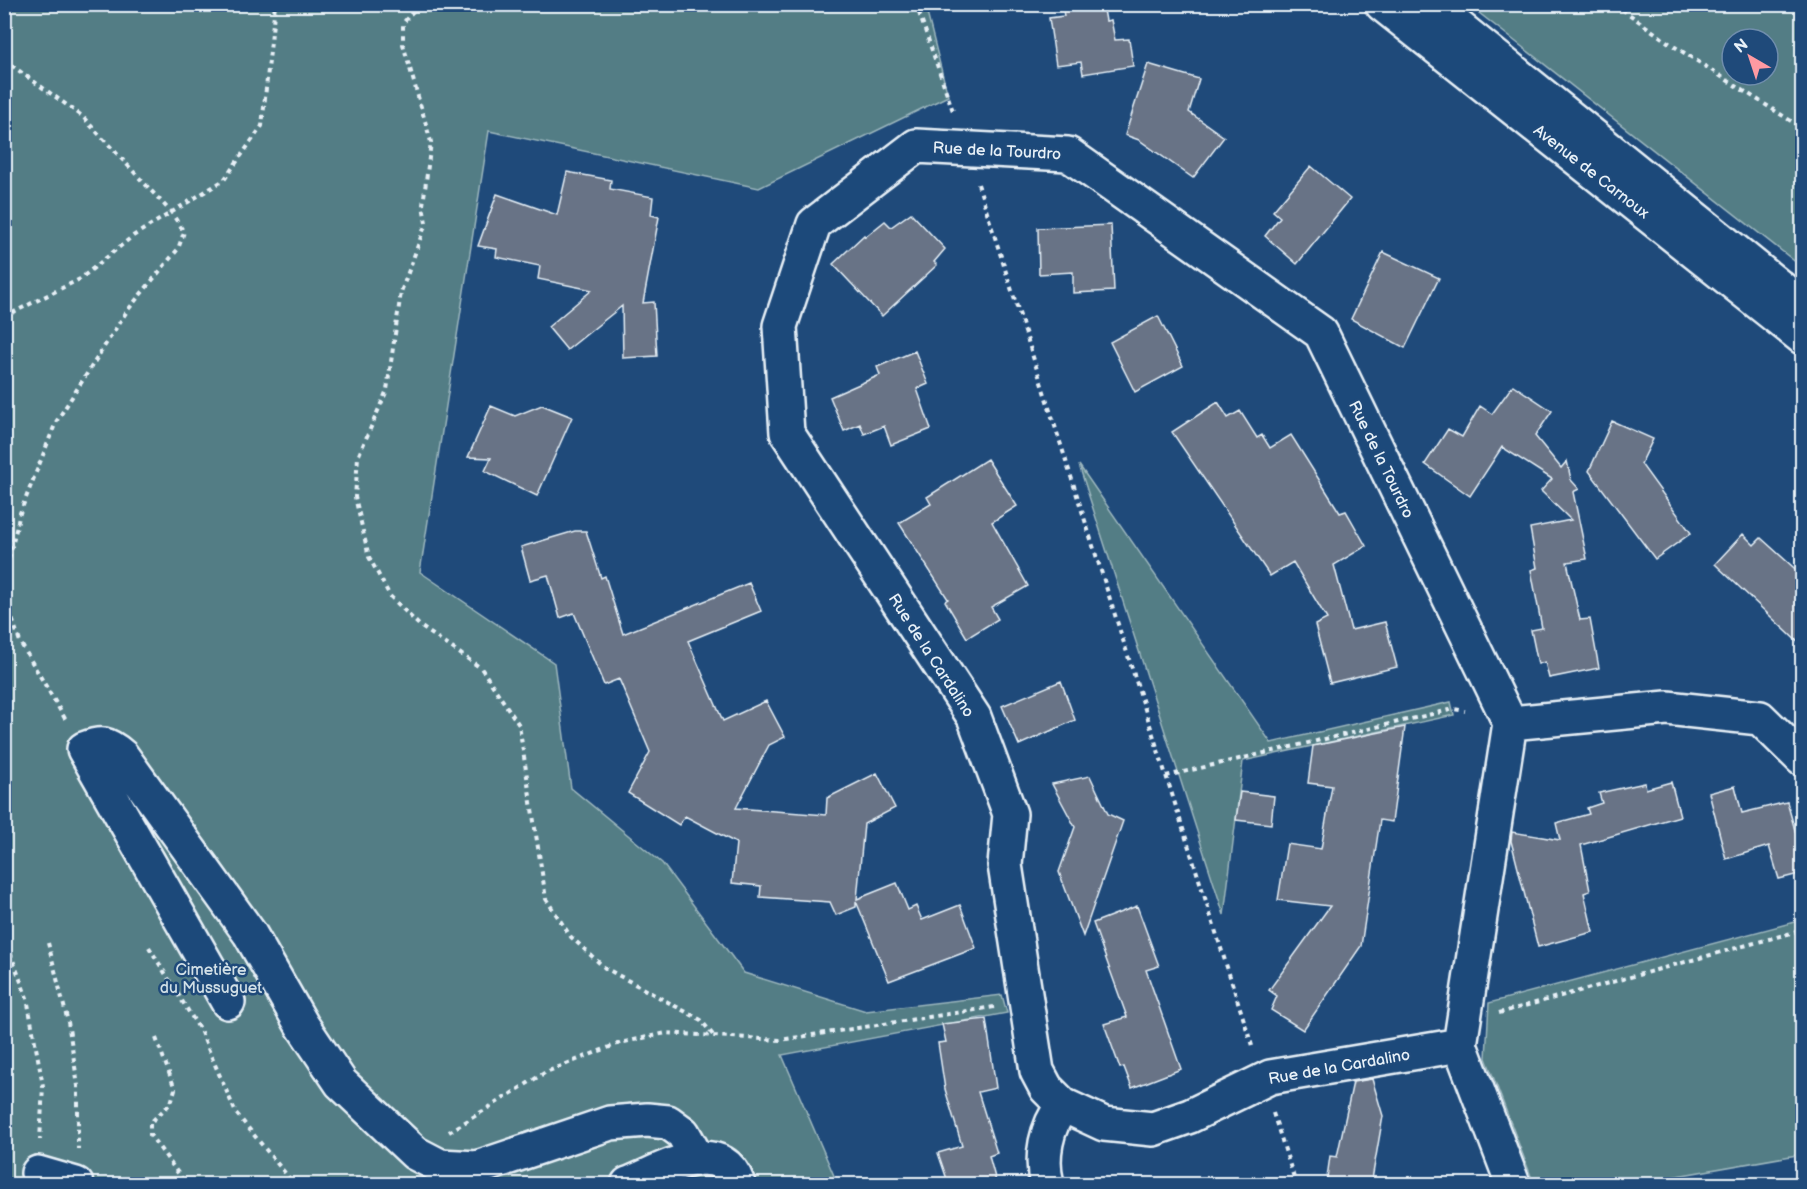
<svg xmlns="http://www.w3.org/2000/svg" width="1807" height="1189" font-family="'Balsamiq Sans',sans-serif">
<rect width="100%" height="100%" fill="#1f4a7a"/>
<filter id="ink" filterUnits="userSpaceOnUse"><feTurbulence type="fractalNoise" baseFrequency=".0167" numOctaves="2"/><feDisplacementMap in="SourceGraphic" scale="12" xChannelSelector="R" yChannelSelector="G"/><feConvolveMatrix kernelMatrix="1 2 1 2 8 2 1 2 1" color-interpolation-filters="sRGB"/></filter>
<g filter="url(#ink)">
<path fill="#527d85" stroke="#9db7be" stroke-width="1.5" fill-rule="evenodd" d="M5,5H925L948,96L759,188L489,131L420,572L554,663L571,788L662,863L744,973L866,1011L1002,995L1007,1013L782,1055L835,1178L841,1184H5Z
M1469,5H1802V267ZM1732,39H1768V75H1732Z
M1079,465L1271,743L1451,702L1454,715L1243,761L1224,915Z
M1802,920V1154L1631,1184H1534L1486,1058L1489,1003Z"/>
<path fill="#677386" stroke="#e8f1f8" stroke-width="1.5" d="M1062,4H1103L1106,21L1111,20L1115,40L1129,39L1133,66L1083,74L1081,62L1056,65L1049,18L1064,16Z
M1148,64L1199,79L1189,112L1224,137L1193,178L1139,140L1125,135Z
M1311,166L1350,199L1297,264L1265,236L1280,217L1273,211Z
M567,172L611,180L610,189L653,197L651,215L659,217L643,303L654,302L657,356L623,358L622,306L567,350L548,327L592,290L538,279L540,266L496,257L497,249L478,246L497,194L557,215Z
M911,213L945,249L934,262L937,265L882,316L833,264L864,235L865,237L885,221L891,227Z
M1111,225L1114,291L1073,293V272L1039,274L1038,228Z
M1383,252L1439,278L1405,348L1351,319Z
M1158,316L1183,366L1135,392L1110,342Z
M915,351L928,384L917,389L931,429L891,445L884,426L864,434L860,424L844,431L830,397L880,375L877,367Z
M1513,385L1552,411L1535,436L1561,468L1567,461L1571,480L1579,489L1573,492L1587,559L1567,562L1580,620L1590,619L1599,668L1549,678L1545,662L1538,664L1531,630L1542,628L1531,570L1537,568L1530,528L1571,520L1541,491L1552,479L1502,447L1470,496L1425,464L1448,429L1462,437L1480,406L1492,414Z
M1218,402L1228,418L1240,411L1257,438L1262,435L1270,448L1291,435L1340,513L1346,511L1366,546L1334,565L1351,630L1385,622L1397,667L1330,683L1315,625L1327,619L1293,562L1270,576L1172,432Z
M542,405L572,417L537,496L485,471L491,458L468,457L491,406L515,416Z
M1612,421L1653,439L1641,464L1691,533L1655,559L1589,471Z
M987,459L1017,506L992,522L1028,586L991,607L998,619L967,638L945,601L948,599L899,523L931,504L927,497Z
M575,531H586L601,578L605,576L623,634L749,583L761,611L688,641L723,721L766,701L785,737L769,745L736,808L826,815L827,798L877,773L895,808L864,824L857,899L897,883L908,910L916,906L922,920L960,905L976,948L889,981L856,901V907L836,915L830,902L760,897L761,886L732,883L736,843L685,816L679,825L628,793L650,752L619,679L604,685L574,613L560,618L548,575L530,580L521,547Z
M1743,534L1754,545L1761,538L1803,576V647L1715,564Z
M1061,681L1075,720L1019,745L1002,706Z
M1405,727L1392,822L1380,820L1361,946L1303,1030L1271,1010L1277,996L1269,990L1330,906L1278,900L1287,844L1321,849L1332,786L1308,783L1313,746Z
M1090,776L1108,814L1123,821L1083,936L1059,872L1075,827L1052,784Z
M1671,782L1680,816L1581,845L1590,891L1584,893L1593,932L1538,947L1511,841L1512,832L1560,840L1556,823L1589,814L1587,808L1602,803L1599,793L1645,783L1646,789Z
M1735,786L1742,813L1787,802L1803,858V873L1779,879L1769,846L1726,859L1709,793Z
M1240,792L1274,796L1271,824L1236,820Z
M1137,906L1159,966L1146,970L1181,1069L1132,1088L1124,1067L1120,1068L1104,1024L1127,1017L1093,923Z
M986,1019L996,1088L978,1092L997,1153L989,1156L997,1185H949L938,1153L962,1146L945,1089L938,1043L946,1042L942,1024Z
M1372,1079L1383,1116L1371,1185H1326L1330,1156L1337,1157L1353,1082Z"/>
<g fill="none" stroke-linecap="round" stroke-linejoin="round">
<g stroke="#e8f1f8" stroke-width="38">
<path id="minor" d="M1510,723L1460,1045L1513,1184
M228,1002L84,749C102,742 107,743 122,756L250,934L302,1025L341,1083L415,1153L440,1166L477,1168L610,1123L647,1120L668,1122L683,1133L697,1158
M1460,1045L1270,1077L1190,1116L1153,1129L1104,1124L1063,1105L1046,1088L1037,1071L1005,865L1010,814L974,717L787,433L780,326L814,224L916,146L1068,154L1321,333L1510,723L1667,708L1760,718L1802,759
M38,1173L76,1184
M628,1184C662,1171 720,1133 738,1184
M1047,1184C1040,1157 1046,1127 1063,1105"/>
</g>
<g stroke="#e8f1f8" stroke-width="38">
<path id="major" d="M1382,4L1802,337
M1430,4L1802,305"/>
</g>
<path stroke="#e8f1f8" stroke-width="4" stroke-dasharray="4.5 4.5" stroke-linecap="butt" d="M419,4L403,23V44L431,142L423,205L426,223L401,292L387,390L358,457L355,497L369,557L390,596L420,626L481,668L519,725L546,899L571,937L605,968L701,1020L713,1035
M882,4L919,12
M916,4L954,114
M1615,4L1672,45L1802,128
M4,60L82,116L171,212L184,232L178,249L127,311L56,422L20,513L4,580
M978,184L1253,1049
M4,317L80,279L133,236L224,180L262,126L275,4
M4,594L20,642L67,722
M1166,776L1454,709L1465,711
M4,936L27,998L43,1086L40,1140
M48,943L68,1022L78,1086V1149
M149,947L200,1030L236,1113L294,1184
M1499,1013L1802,930
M156,1038L175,1089L171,1103L150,1123V1135L186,1184
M1273,1113L1296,1184
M449,1132L546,1072L620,1043L666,1033L780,1040L994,1007"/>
<use href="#minor" stroke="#1f4a7a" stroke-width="33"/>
<use href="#major" stroke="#1f4a7a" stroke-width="33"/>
</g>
</g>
<g text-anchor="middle" stroke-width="5" stroke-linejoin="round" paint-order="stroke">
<g font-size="16" fill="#e8f1f8" stroke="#1f4a7a">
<text transform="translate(997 150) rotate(3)" y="6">Rue de la Tourdro</text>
<text transform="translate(1592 171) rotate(38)" y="6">Avenue de Carnoux</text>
<text transform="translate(1382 459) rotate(64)" y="6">Rue de la Tourdro</text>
<text transform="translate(932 655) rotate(57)" y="6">Rue de la Cardalino</text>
<text transform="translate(1339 1066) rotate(-10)" y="6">Rue de la Cardalino</text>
</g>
<g font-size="16" fill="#d2e0e7" stroke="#1f4a7a">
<text x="211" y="975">Cimetière<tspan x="211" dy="18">du Mussuguet</tspan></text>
</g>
</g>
<rect width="1807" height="1189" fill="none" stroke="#1f4a7a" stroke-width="24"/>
<rect x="12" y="12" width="1783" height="1165" fill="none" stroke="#e8f1f8" stroke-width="2" filter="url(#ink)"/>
<g transform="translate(1750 57) rotate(321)"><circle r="28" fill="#1f4a7a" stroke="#6f8dac" stroke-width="1.5"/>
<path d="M0-4.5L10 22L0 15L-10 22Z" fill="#ff9aa2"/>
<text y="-9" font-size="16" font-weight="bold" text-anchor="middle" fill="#e8f1f8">N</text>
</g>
</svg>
